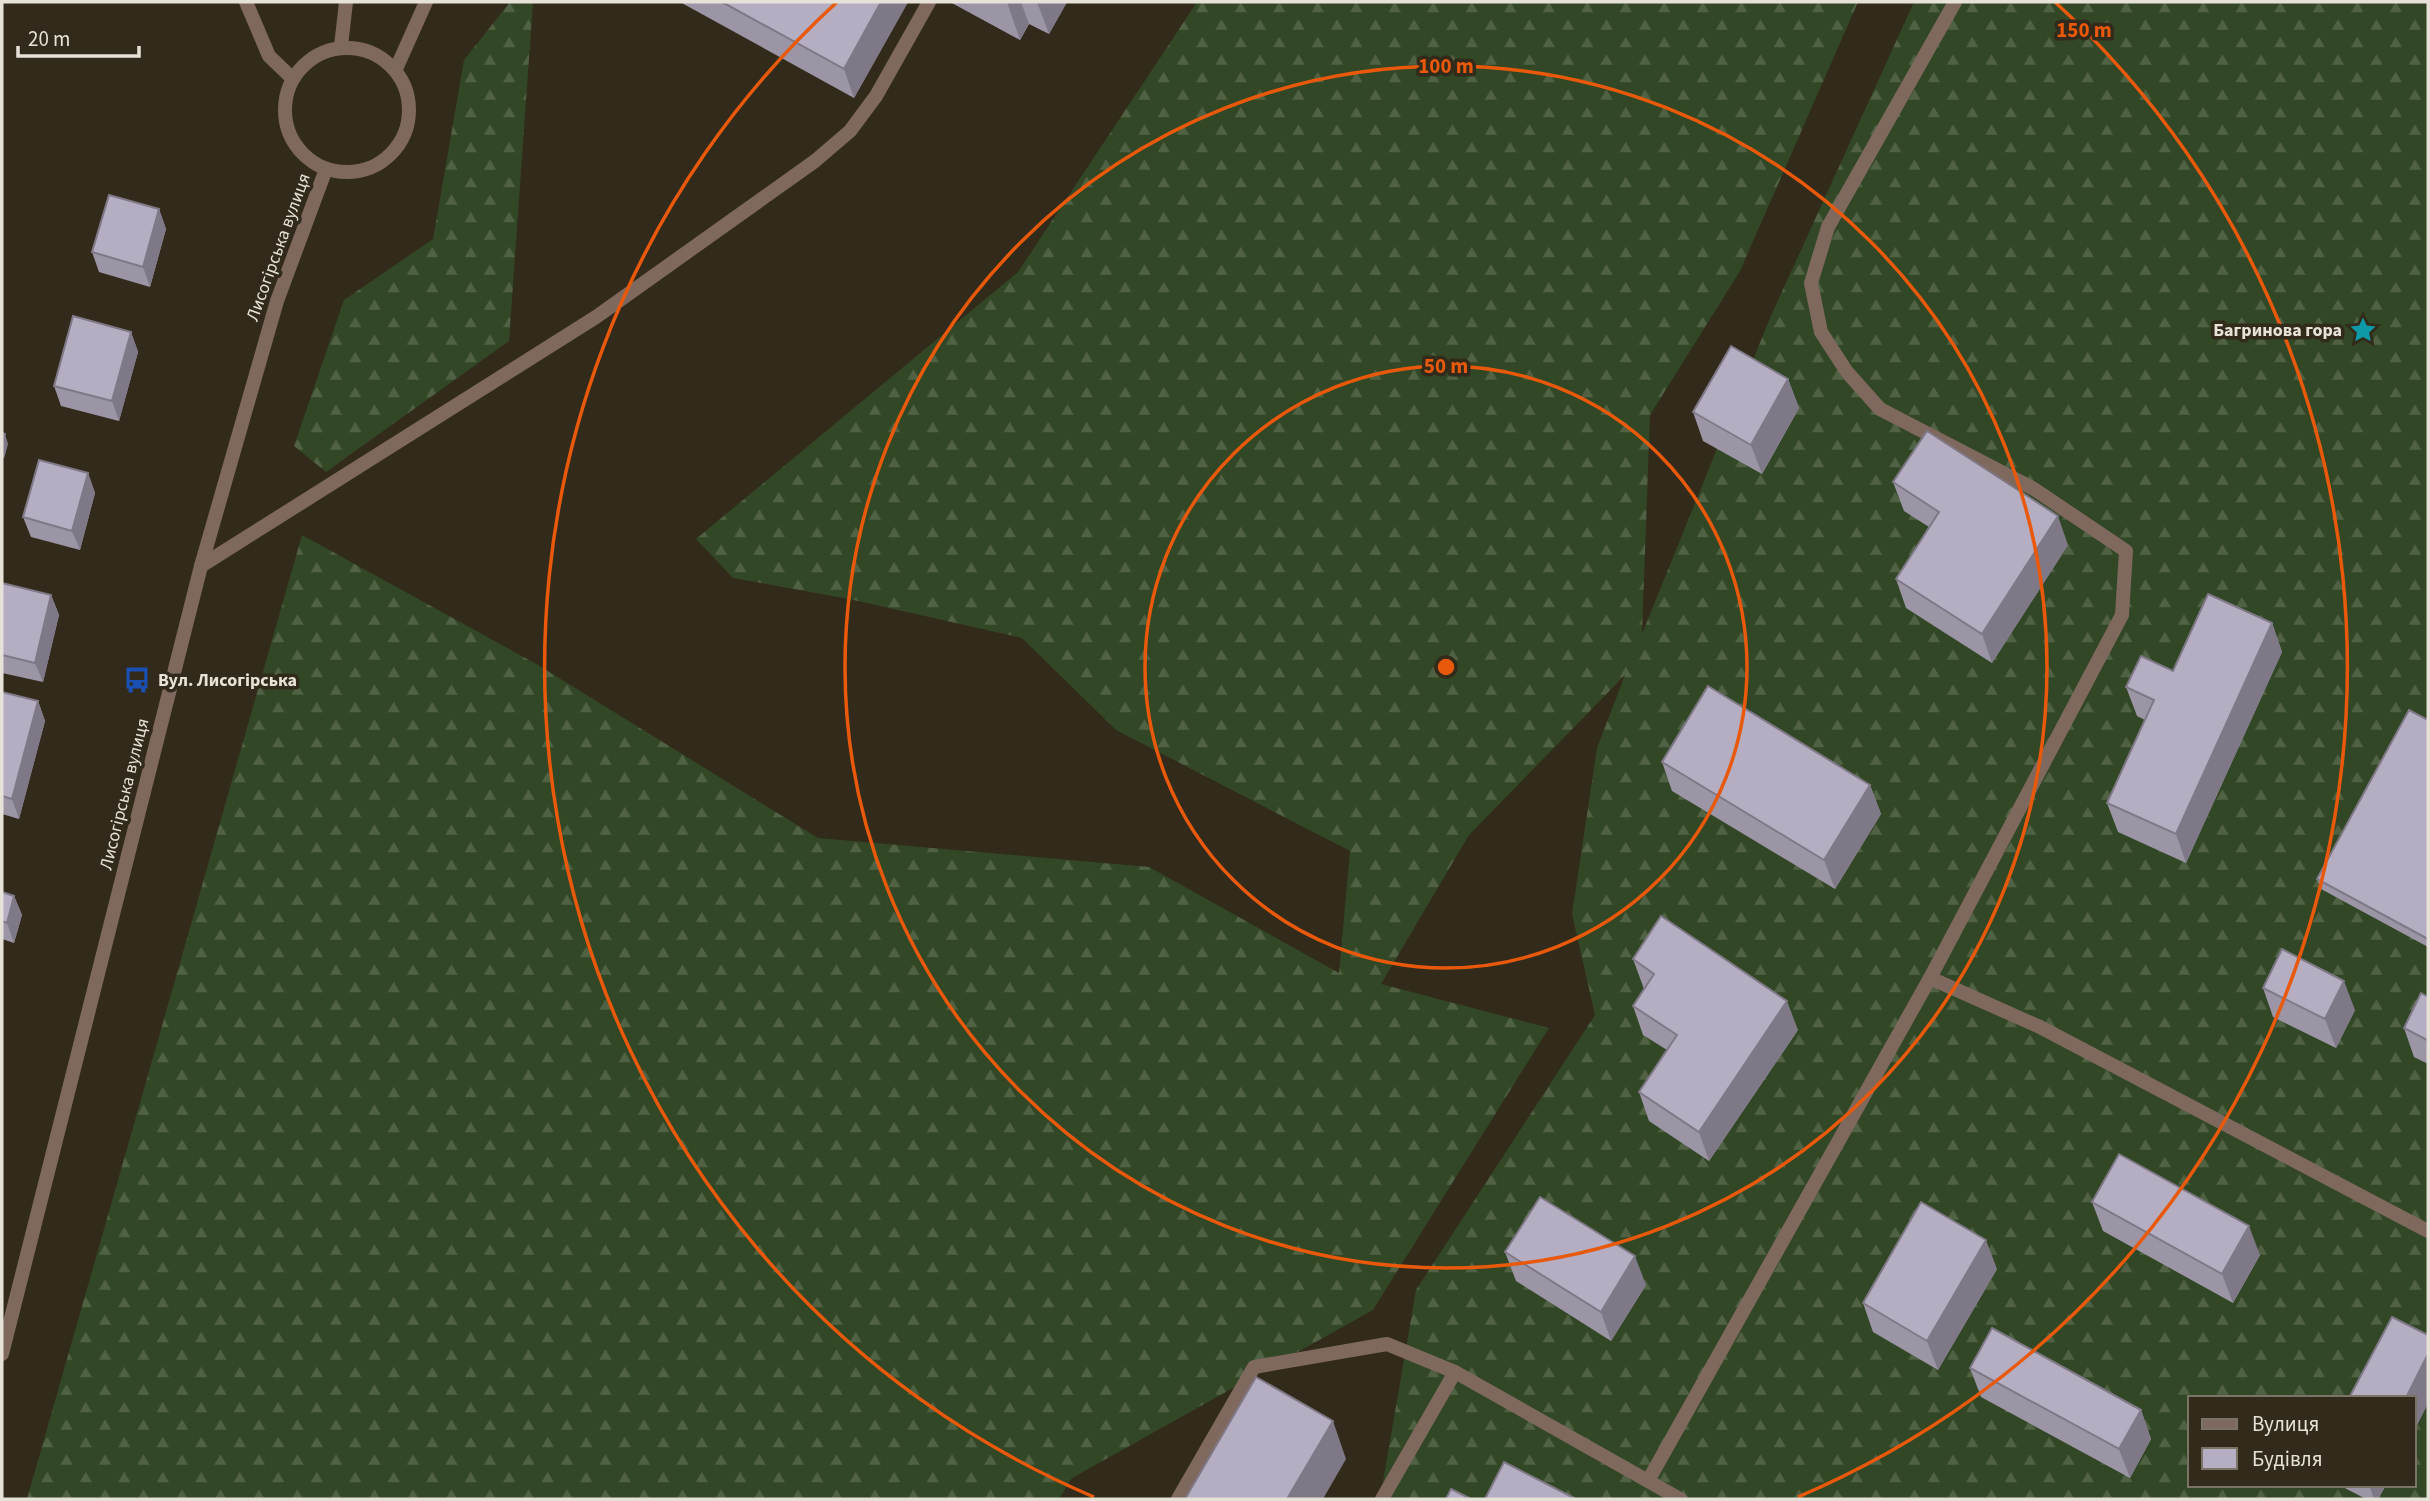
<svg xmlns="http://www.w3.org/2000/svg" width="2430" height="1501" font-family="'Source Sans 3',sans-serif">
<defs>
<pattern id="forest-firs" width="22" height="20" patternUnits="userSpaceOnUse" patternTransform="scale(1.75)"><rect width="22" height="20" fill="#324725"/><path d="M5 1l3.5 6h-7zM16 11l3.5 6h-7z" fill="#506144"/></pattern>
</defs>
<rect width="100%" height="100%" fill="#322a1a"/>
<g fill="url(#forest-firs)" fill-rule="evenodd">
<polygon points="510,2 533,2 509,341 326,472 294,446 344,300 433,239 464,60"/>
<path d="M1197,2h661l-118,269 -90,144 -8,219 128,-316 144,-316h514v1497h-1048l36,-209 179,-275 -23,-101 25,-166 28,-73 -156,160 -88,149 168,44 -176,282 -301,168 -13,21h-1032l275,-964 236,130 280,173 331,29 190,106 11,-122 -234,-121 -94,-92 -173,-39 -116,-21 -37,-39 322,-267zM2190,1398h224v87h-224z"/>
</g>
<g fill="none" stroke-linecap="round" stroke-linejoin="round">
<g stroke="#7f695f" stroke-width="14">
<polyline points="246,2 269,56 292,78"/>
<polyline points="1955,2 1828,227 1811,283 1821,332 1847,372 1880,409 2034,489 2126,551 2122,615 1930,978 2040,1027 2428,1231"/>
<polyline points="201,566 596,317 815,161 850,131 876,96 929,2"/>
<polyline points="1648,1481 1930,978"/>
<polyline points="1178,1499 1254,1367 1387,1344 1455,1372 1680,1499"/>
<polyline points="1382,1499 1455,1372"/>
</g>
<g stroke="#7f695f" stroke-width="14">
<polyline points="341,46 346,2"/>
<circle cx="347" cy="110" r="62"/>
<polyline points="396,69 426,2"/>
<polyline points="2,1354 201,566 277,301 326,169"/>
</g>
</g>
<g fill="#9c95a6">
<polygon points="680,2 908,2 854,98"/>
<polygon points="950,2 1067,2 1049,34 1029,24 1020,40"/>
<polygon points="159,209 166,229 150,287 99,272 92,252"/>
<polygon points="131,332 138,352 119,421 61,406 54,386"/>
<polygon points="1788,379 1799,408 1762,474 1703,441 1693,412"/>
<polygon points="88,473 95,493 80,550 31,537 23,517"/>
<polygon points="1893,482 2068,545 1992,663 1906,608 1896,579 1929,527 1904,511"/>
<polygon points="2,583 51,595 59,615 43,682 2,673"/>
<polygon points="2272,623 2282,652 2186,863 2118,832 2107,803 2145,720 2137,716 2126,687 2173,671"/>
<polygon points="2,692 38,701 45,721 19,819 2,814"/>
<polygon points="2428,720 2428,947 2321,889 2317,879"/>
<polygon points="1662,762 1870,785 1881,814 1835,889 1672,791"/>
<polygon points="2,892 14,896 22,915 14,943 2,939"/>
<polygon points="1633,959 1798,1030 1709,1161 1649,1121 1639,1092 1667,1050 1643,1035 1633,1006 1644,989"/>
<polygon points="2263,988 2355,1010 2336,1048 2273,1017"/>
<polygon points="2428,997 2428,1064 2414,1057 2404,1028"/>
<polygon points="2092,1202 2260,1255 2233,1303 2103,1231"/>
<polygon points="1505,1252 1646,1285 1611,1341 1516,1281"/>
<polygon points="1997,1269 1938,1370 1873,1332 1863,1303"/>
<polygon points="1970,1368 2141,1410 2151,1439 2130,1478 1981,1397"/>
<polygon points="2339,1485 2386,1485 2378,1499 2366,1499"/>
</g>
<g fill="#7f7987">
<polygon points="881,2 908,2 854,98 844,69"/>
<polygon points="1007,2 1021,2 1029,24 1020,40"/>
<polygon points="1037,2 1067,2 1049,34"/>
<polygon points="159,209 166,229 150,287 143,267"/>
<polygon points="131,332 138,352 119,421 112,401"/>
<polygon points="1788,379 1799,408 1762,474 1751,445"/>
<polygon points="5,434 8,444 4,459 2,453 2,444"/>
<polygon points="88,473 95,493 80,550 72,531"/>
<polygon points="2058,516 2068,545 1992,663 1982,634"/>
<polygon points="51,595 59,615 43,682 35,663"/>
<polygon points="2272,623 2282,652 2186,863 2176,834"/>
<polygon points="38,701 45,721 19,819 12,799"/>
<polygon points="1870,785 1881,814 1835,889 1824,860"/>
<polygon points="14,896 22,915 14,943 7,923"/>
<polygon points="2344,981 2355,1010 2336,1048 2325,1019"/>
<polygon points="1787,1001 1798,1030 1709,1161 1699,1132"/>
<polygon points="2249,1226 2260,1255 2233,1303 2222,1274"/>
<polygon points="1986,1240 1997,1269 1938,1370 1927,1341"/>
<polygon points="1635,1256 1646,1285 1611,1341 1601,1312"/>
<polygon points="2428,1354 2428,1404 2414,1431 2414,1398 2406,1398"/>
<polygon points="2141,1410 2151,1439 2130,1478 2119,1449"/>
<polygon points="1333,1421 1346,1459 1323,1499 1287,1499"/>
<polygon points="2369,1485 2386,1485 2378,1499 2374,1499"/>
</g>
<g fill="#b5adc1" stroke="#7f7987" stroke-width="2">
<polygon points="722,2 881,2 844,69"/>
<polygon points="109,195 159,209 143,267 92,252"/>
<polygon points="73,316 131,332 112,401 54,386"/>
<polygon points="1731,346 1788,379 1751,445 1693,412"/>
<polygon points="1927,431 2058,516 1982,634 1896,579 1939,512 1893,482"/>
<polygon points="2,433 5,434 2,444"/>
<polygon points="39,460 88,473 72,531 23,517"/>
<polygon points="2,583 51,595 35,663 2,655"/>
<polygon points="2208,594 2272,623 2176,834 2107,803 2154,700 2126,687 2141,656 2173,671"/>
<polygon points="1708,686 1870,785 1824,860 1662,762"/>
<polygon points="2,692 38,701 12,799 2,796"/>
<polygon points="2409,710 2428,720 2428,939 2317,879"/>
<polygon points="2,892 14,896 7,923 2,921"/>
<polygon points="1661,916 1787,1001 1699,1132 1639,1092 1677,1035 1633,1006 1654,974 1633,959"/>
<polygon points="2282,949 2344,981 2325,1019 2263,988"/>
<polygon points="2421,993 2428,997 2428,1037 2427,1040 2404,1028"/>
<polygon points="2119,1154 2249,1226 2222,1274 2092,1202"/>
<polygon points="1540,1197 1635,1256 1601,1312 1505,1252"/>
<polygon points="1921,1202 1986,1240 1927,1341 1863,1303"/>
<polygon points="2392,1317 2428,1335 2428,1354 2406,1398 2349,1398"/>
<polygon points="1992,1328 2141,1410 2119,1449 1970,1368"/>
<polygon points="1256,1377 1333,1421 1287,1499 1185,1499"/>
<polygon points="1504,1462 1576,1499 1485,1499"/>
<polygon points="1451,1489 1471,1499 1446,1499"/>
</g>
<g fill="none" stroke="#e8590c" stroke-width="3.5">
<circle cx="1446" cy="667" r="301"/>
<circle cx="1446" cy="667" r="601"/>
<path d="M1094 1497A902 902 0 0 1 837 2M2055 2A902 902 0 0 1 1798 1497"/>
</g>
<defs>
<g id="sight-bare" transform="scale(2.1)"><path d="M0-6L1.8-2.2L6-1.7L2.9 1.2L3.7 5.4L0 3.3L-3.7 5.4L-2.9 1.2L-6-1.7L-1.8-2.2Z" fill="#0f9aa8" stroke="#322a1a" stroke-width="2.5" paint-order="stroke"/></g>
<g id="bus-bare" transform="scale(2.1)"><path d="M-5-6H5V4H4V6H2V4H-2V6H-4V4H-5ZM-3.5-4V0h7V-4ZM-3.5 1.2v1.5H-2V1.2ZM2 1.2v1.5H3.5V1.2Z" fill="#1a4fb4" stroke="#322a1a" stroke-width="2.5" paint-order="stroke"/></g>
</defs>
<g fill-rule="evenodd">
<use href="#sight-bare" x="2363" y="330"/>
<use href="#bus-bare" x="137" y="680"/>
</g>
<g text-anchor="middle" stroke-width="7" stroke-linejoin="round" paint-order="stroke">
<g font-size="18" fill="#e7e2d8" stroke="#322a1a">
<text transform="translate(278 247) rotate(-70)" y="6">Лисогірська вулиця</text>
<text transform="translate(124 794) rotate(-76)" y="6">Лисогірська вулиця</text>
</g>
<g font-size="18" font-weight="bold" fill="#e7e2d8" stroke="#322a1a" text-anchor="end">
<text x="2342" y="336">Багринова гора</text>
<text x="158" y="686" text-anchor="start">Вул. Лисогірська</text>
</g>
</g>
<circle cx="1446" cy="667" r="10" fill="#e8590c" stroke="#322a1a" stroke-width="3.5"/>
<g font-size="21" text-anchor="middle" font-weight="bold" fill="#e8590c" stroke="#322a1a" stroke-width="7" stroke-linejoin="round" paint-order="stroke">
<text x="2084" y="37">150 m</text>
<text x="1446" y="73">100 m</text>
<text x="1446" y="373">50 m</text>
</g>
<rect width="2430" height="1501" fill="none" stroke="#e7e2d8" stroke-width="7"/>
<rect x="2188" y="1396" width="228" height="91" fill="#322a1a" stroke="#7a7466" stroke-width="2"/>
<rect x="2202" y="1419" width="35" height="10" fill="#7f695f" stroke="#7a7466" stroke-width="2"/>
<text x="2252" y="1431" font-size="21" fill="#e7e2d8">Вулиця</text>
<rect x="2202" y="1448" width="35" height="21" fill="#b5adc1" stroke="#7a7466" stroke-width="2"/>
<text x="2252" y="1466" font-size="21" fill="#e7e2d8">Будівля</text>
<path d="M18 46v10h121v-10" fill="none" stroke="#e7e2d8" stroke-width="3.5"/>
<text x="28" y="46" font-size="21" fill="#e7e2d8" stroke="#322a1a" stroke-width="5" paint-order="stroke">20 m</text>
</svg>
